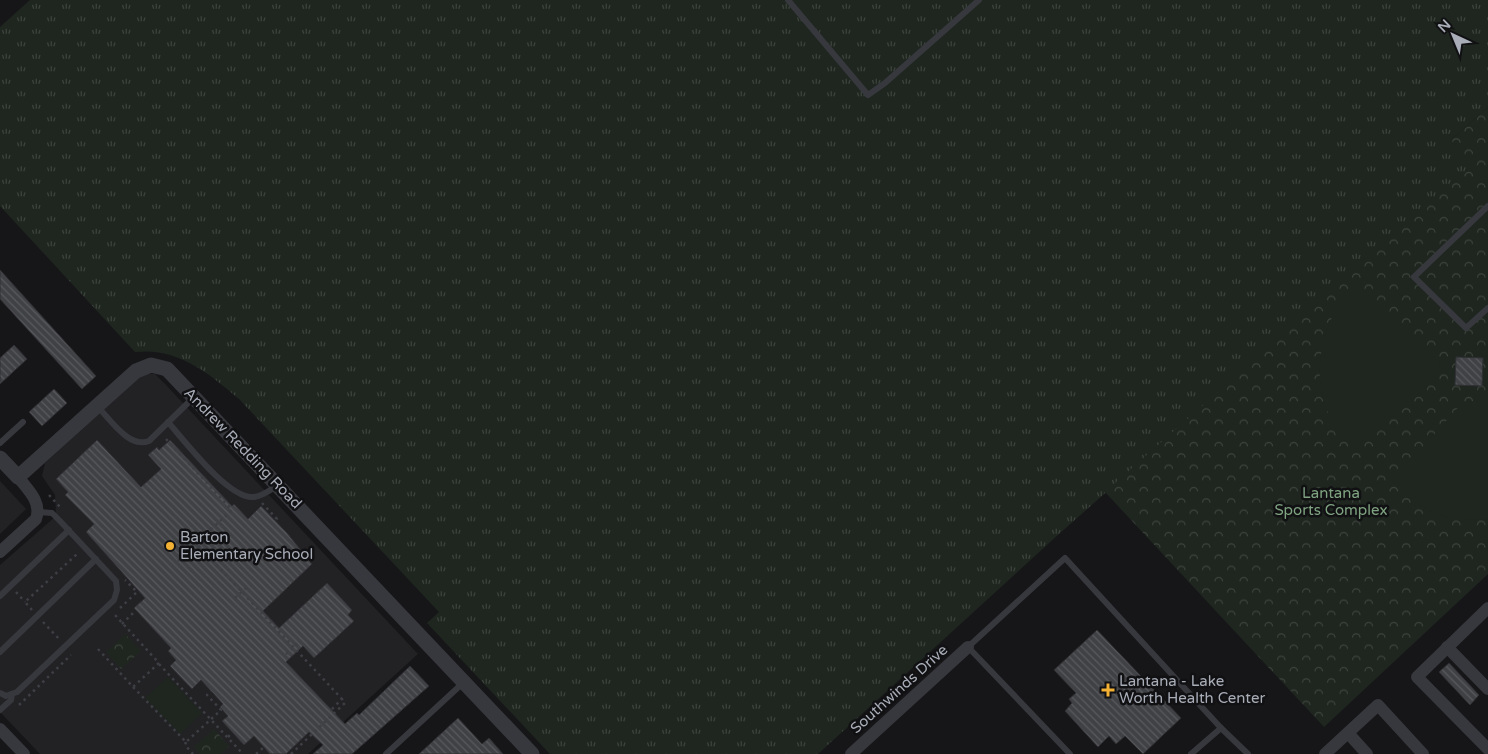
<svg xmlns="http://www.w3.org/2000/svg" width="1488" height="754" font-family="'Varela Round',sans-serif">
<defs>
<pattern id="grass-tufts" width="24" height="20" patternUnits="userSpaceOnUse" patternTransform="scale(1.25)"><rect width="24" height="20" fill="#1e261f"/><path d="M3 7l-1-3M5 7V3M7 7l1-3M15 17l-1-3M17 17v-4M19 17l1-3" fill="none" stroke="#3c433d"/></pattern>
<pattern id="forest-crowns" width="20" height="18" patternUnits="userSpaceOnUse" patternTransform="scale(1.25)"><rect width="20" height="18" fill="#1e261f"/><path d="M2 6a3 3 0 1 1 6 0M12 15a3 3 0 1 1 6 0" fill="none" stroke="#3c433d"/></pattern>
<pattern id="building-back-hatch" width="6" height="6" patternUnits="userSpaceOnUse" patternTransform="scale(1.25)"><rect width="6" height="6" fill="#404145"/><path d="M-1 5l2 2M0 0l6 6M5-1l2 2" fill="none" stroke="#595a5e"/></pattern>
</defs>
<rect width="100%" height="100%" fill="#161618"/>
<g fill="#222225">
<polygon points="143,374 155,374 166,385 418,654 308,754 40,754 0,712 0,565 56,516 55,495 42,476 45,463"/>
<polygon points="0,481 26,509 0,534"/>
</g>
<path fill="url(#grass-tufts)" d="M30,0h1458v107l-37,33 23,26 -415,368 -241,220h-268l-123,-131 12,-11 -200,-213c-30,-26 -62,-52 -104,-47l-135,-146v-179z"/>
<g fill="url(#forest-crowns)">
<polygon points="1488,107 1488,574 1324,727 1105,492 1473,166 1451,140"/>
<polygon points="125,634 141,651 121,669 106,652"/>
<polygon points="214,729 229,746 221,754 200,754 194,747"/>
</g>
<g fill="#1e261f">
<path d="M1358,286l82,75 -2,15 -82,70c-7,-8 -16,-15 -22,-23 -23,-33 -16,-89 7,-121 4,-6 12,-11 17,-16z"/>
<path d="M1479,401l9,10v108c-49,2 -61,-6 -95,-38l70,-79z"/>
<polygon points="168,677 202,713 180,734 145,698"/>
</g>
<g fill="url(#building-back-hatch)" stroke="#303034">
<polygon points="0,270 96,376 82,389 0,299"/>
<polygon points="14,345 27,359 0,384 0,358"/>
<polygon points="1456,357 1483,358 1482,386 1455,385"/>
<polygon points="54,389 67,403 42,426 29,412"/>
<polygon points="97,440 141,487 161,469 148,455 157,447 159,450 170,440 232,506 234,504 248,519 261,506 287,533 312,564 263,611 279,628 327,583 352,610 348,615 354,621 314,658 303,646 286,662 345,724 357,713 359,715 410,666 429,686 352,754 313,754 323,745 309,732 286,754 270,754 254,736 244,745 222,721 228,716 220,707 223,704 201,680 192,689 170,666 176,660 168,651 171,648 134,608 145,598 86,532 94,524 65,495 68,492 56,479"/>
<polygon points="1097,630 1181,718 1143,754 1125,736 1116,744 1109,736 1098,747 1065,711 1072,703 1069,699 1076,693 1054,670"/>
<polygon points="1449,663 1479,695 1470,705 1439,672"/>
<polygon points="458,718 482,744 489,738 503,754 419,754"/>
</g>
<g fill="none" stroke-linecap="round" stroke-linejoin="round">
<g stroke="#3d3f44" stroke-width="2.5" stroke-dasharray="2.5 4" stroke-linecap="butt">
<polyline points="166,439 232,510 196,543 342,699"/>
<polyline points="49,495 60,507"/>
<polyline points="262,503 277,519 276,520"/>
<polyline points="178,561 196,543 182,529"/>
<polyline points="16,592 25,602"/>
<polyline points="235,598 247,587"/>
<polyline points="120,608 137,592 125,580"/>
<polyline points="32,610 25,602 77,554"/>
<polyline points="43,622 60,640"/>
<polyline points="122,624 136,610"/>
<polyline points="98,649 133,687 159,663 114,614"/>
<polyline points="286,654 299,642"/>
<polyline points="159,664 243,754"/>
<polyline points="133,687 186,742 221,710 207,695 211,691"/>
<polyline points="19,705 71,655"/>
<polyline points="228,737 232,733"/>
<polyline points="186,742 185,745 193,754"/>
<polyline points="256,754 264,747"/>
<polyline points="291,754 345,703 342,699 331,710"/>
</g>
<g stroke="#37383d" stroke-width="6">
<polyline points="788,0 868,95 885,83 979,0"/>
<polyline points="1488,206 1414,277 1466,328 1488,308"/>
<path d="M97,406c13,13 32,43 52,35l44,-43"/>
<path d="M168,422c16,18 61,78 86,75 9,-1 16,-7 24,-12"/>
<polyline points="0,443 23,422"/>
<polyline points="0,596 69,530"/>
<polyline points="0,652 96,559"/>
<polyline points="0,693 6,696 17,692 114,600 117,590 116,581 60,521 52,513 39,512"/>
<polyline points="0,710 11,700 12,694"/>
<polyline points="386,754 464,682"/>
<polyline points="1070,754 968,647 1065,558 1221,728 1248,754"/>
<polyline points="1191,754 1221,728"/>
</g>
<g stroke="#37383d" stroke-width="12">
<path d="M0,552l36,-33c6,-17 -8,-29 -18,-42"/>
<polyline points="1488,608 1417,677 1488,749"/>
<polyline points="1447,647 1488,689"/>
<polyline points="0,729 24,754"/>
<polyline points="1348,733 1367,754"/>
<polyline points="851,754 968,647"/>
<polyline points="1325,754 1378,705 1423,754"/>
</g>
<polyline stroke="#37383d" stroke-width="15" points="0,458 18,477 136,371 151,365 167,369 532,754"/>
</g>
<g fill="#f2b134" stroke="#111113" stroke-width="2">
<circle cx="170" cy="546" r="5"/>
<path d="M1105.5 682.5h5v5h5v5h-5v5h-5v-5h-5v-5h5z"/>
</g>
<g text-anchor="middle" stroke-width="5" stroke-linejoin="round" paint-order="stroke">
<g font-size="15" fill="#a8adb8" stroke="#111113">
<text transform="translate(243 448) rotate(46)" y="5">Andrew Redding Road</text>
<text transform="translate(899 689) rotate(-42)" y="5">Southwinds Drive</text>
</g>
<g font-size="15" fill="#7fa381" stroke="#111113">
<text x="1331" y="498">Lantana<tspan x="1331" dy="17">Sports Complex</tspan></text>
</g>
<g font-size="15" fill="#a8adb8" stroke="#111113" text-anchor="start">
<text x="180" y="542">Barton<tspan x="180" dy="17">Elementary School</tspan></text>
<text x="1119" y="686">Lantana - Lake<tspan x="1119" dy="17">Worth Health Center</tspan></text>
</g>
</g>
<g transform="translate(1453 35) rotate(316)" stroke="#111113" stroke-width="4" paint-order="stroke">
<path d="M0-4L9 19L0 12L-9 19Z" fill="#a8adb8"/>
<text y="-8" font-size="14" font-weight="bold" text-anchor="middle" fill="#a8adb8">N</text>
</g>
</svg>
